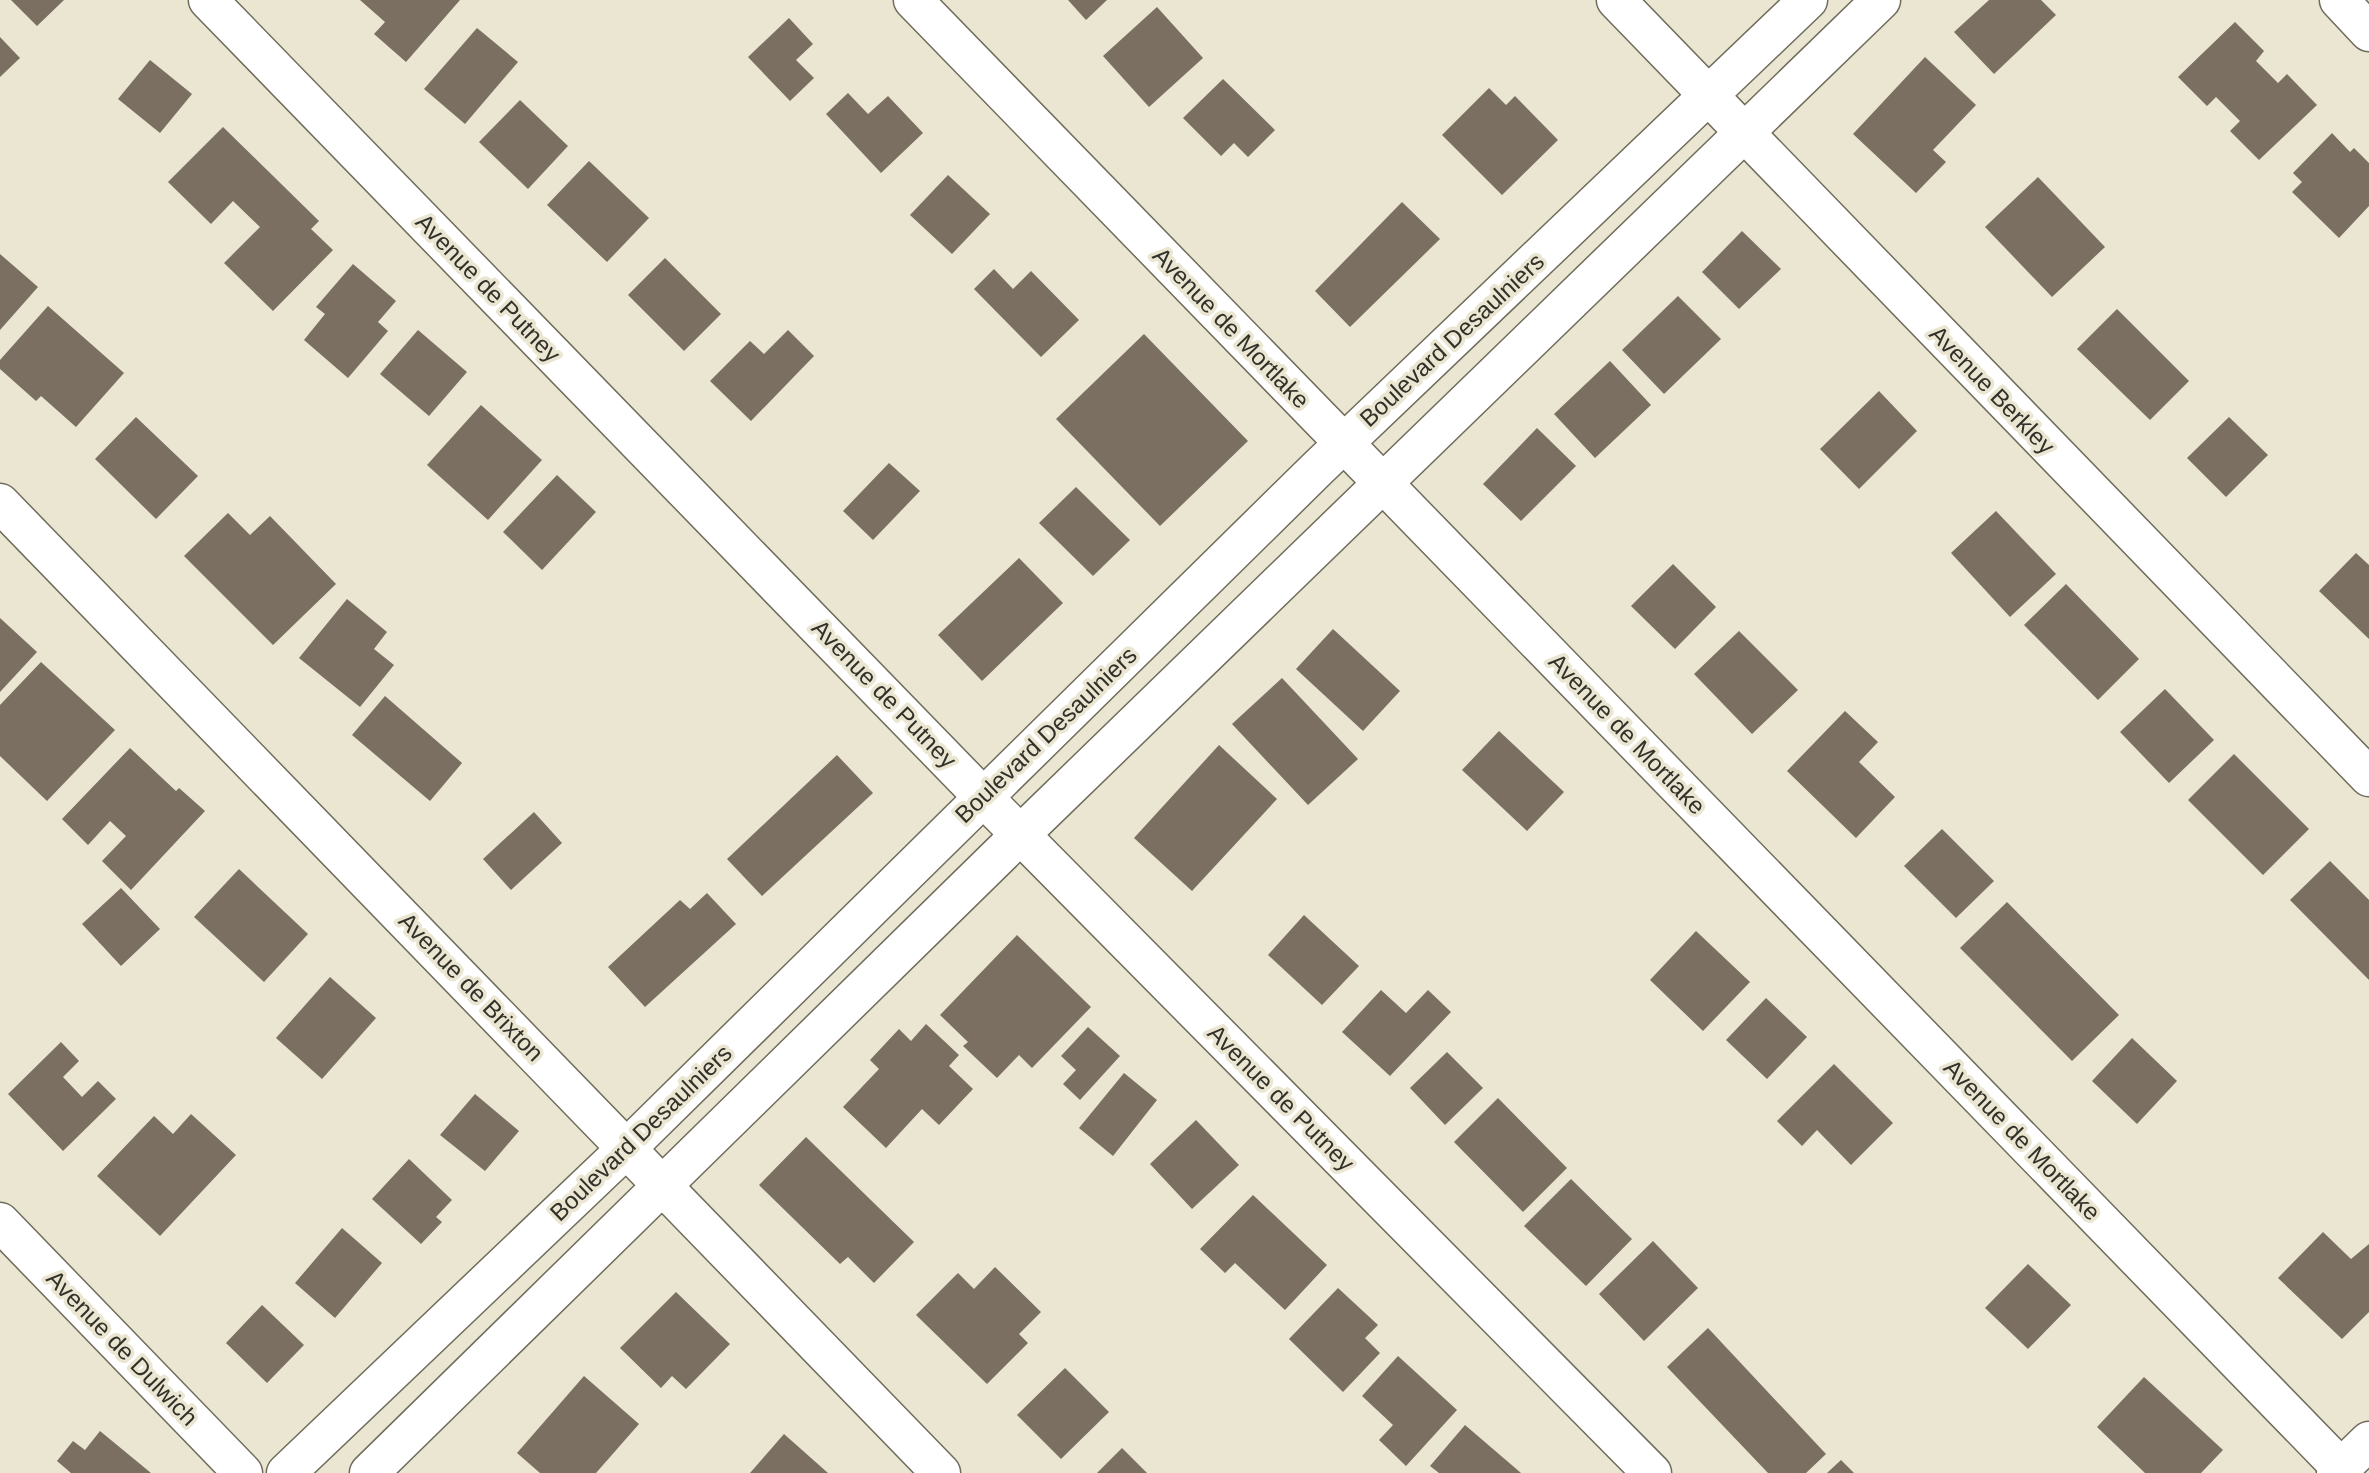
<svg xmlns="http://www.w3.org/2000/svg" width="2369" height="1473" font-family="Arial,sans-serif">
<rect width="100%" height="100%" fill="#eae6d2"/>
<g fill="#7b6f61">
<polygon points="11,0 64,0 37,26"/>
<polygon points="360,0 460,0 406,62 374,34 385,22"/>
<polygon points="1068,0 1107,0 1086,20"/>
<polygon points="1989,0 2041,0 2056,15 1994,74 1954,32"/>
<polygon points="1157,7 1203,58 1149,107 1103,56"/>
<polygon points="789,18 813,44 796,60 814,78 790,101 748,57"/>
<polygon points="2235,22 2264,51 2256,61 2278,83 2287,74 2317,105 2259,160 2230,131 2240,121 2216,97 2207,106 2178,77"/>
<polygon points="477,28 518,62 465,124 424,89"/>
<polygon points="0,37 20,58 0,77"/>
<polygon points="1925,57 1976,105 1933,150 1946,162 1916,193 1853,134"/>
<polygon points="150,60 192,94 160,133 118,99"/>
<polygon points="1223,79 1275,130 1248,157 1234,143 1221,156 1183,118"/>
<polygon points="1489,88 1506,105 1515,96 1558,140 1502,195 1442,135"/>
<polygon points="848,93 868,114 888,96 923,133 881,173 826,114"/>
<polygon points="520,100 568,146 528,189 479,142"/>
<polygon points="223,127 319,221 311,229 333,250 273,311 224,263 260,227 233,201 211,224 168,182"/>
<polygon points="2332,133 2350,152 2354,148 2369,163 2369,206 2339,238 2292,192 2302,182 2293,173"/>
<polygon points="589,161 649,218 607,262 547,205"/>
<polygon points="948,175 990,214 952,254 910,215"/>
<polygon points="2038,177 2105,247 2052,297 1985,227"/>
<polygon points="1402,202 1440,239 1350,327 1315,291"/>
<polygon points="1742,231 1781,269 1739,309 1702,272"/>
<polygon points="0,254 38,287 0,330"/>
<polygon points="665,258 721,314 684,351 628,295"/>
<polygon points="353,264 396,301 378,322 388,331 348,378 304,340 325,314 316,307"/>
<polygon points="994,269 1013,289 1031,271 1079,320 1041,357 974,289"/>
<polygon points="1678,296 1721,339 1664,394 1622,350"/>
<polygon points="48,306 124,373 76,427 41,396 36,401 0,369 0,360"/>
<polygon points="2117,309 2189,381 2150,420 2077,349"/>
<polygon points="418,330 467,372 429,416 380,374"/>
<polygon points="788,330 814,356 751,421 710,381 750,341 764,354"/>
<polygon points="1144,334 1248,441 1160,526 1056,419"/>
<polygon points="1610,361 1651,405 1595,458 1554,414"/>
<polygon points="1879,391 1917,431 1859,489 1820,449"/>
<polygon points="481,405 542,460 488,520 427,465"/>
<polygon points="136,417 198,476 156,519 95,459"/>
<polygon points="2229,417 2268,455 2226,497 2187,458"/>
<polygon points="1537,428 1576,466 1521,521 1483,484"/>
<polygon points="889,463 920,491 873,540 843,511"/>
<polygon points="557,475 596,512 542,570 503,532"/>
<polygon points="1076,487 1130,540 1093,576 1039,523"/>
<polygon points="1996,511 2056,574 2010,617 1951,553"/>
<polygon points="228,513 250,535 270,516 336,584 273,645 184,556"/>
<polygon points="2356,553 2369,565 2369,639 2319,591"/>
<polygon points="1019,558 1063,603 982,681 938,635"/>
<polygon points="1673,564 1716,607 1675,649 1631,606"/>
<polygon points="2066,584 2139,659 2098,700 2024,625"/>
<polygon points="347,599 387,632 374,649 394,665 360,707 299,658"/>
<polygon points="0,618 37,652 0,692"/>
<polygon points="1333,629 1400,691 1363,731 1296,669"/>
<polygon points="1739,631 1798,690 1752,734 1694,674"/>
<polygon points="41,662 115,730 47,801 0,756 0,705"/>
<polygon points="1282,678 1358,759 1308,805 1232,724"/>
<polygon points="2165,689 2214,740 2169,783 2120,732"/>
<polygon points="385,696 462,763 430,801 352,735"/>
<polygon points="1845,711 1878,742 1859,762 1895,797 1856,838 1787,771"/>
<polygon points="1499,731 1564,792 1527,831 1462,770"/>
<polygon points="1219,745 1277,799 1192,891 1134,838"/>
<polygon points="130,748 176,791 179,788 205,811 131,890 102,861 126,836 110,821 88,845 62,819"/>
<polygon points="2234,754 2309,829 2263,875 2188,800"/>
<polygon points="837,755 873,793 762,896 727,859"/>
<polygon points="534,812 562,843 511,890 483,859"/>
<polygon points="1942,829 1994,881 1956,918 1904,866"/>
<polygon points="2330,861 2369,900 2369,980 2290,900"/>
<polygon points="239,869 308,934 264,982 194,917"/>
<polygon points="121,888 160,929 121,966 82,924"/>
<polygon points="707,893 736,924 645,1007 608,967 680,900 690,909"/>
<polygon points="2007,902 2119,1015 2072,1061 1960,948"/>
<polygon points="1304,915 1359,966 1322,1005 1268,955"/>
<polygon points="1696,931 1750,982 1703,1031 1650,980"/>
<polygon points="1017,935 1091,1007 1032,1068 1019,1055 997,1078 963,1046 968,1042 940,1015"/>
<polygon points="330,977 376,1018 322,1079 276,1038"/>
<polygon points="1381,990 1406,1013 1428,990 1451,1012 1390,1076 1342,1032"/>
<polygon points="1766,998 1807,1037 1767,1079 1726,1040"/>
<polygon points="926,1024 959,1055 949,1066 973,1089 939,1125 922,1109 886,1148 843,1107 879,1069 870,1060 899,1029 911,1041"/>
<polygon points="1088,1027 1120,1056 1080,1100 1063,1084 1076,1070 1061,1056"/>
<polygon points="2132,1038 2177,1081 2137,1124 2092,1081"/>
<polygon points="61,1042 79,1061 63,1077 82,1097 98,1081 116,1099 63,1151 8,1094"/>
<polygon points="1447,1052 1483,1088 1445,1125 1410,1088"/>
<polygon points="1834,1064 1893,1123 1851,1165 1817,1130 1802,1146 1777,1121"/>
<polygon points="1124,1073 1157,1100 1113,1156 1079,1128"/>
<polygon points="475,1094 519,1131 485,1171 440,1135"/>
<polygon points="1498,1098 1567,1168 1523,1212 1454,1142"/>
<polygon points="191,1114 236,1155 160,1236 97,1176 154,1116 173,1134"/>
<polygon points="1196,1120 1239,1165 1192,1209 1150,1164"/>
<polygon points="806,1137 914,1242 874,1283 848,1257 840,1264 759,1185"/>
<polygon points="409,1159 452,1200 436,1217 442,1222 421,1244 372,1199"/>
<polygon points="1571,1179 1632,1239 1586,1286 1524,1226"/>
<polygon points="1253,1195 1327,1265 1285,1310 1235,1263 1225,1273 1200,1249"/>
<polygon points="342,1228 382,1263 335,1318 295,1283"/>
<polygon points="2323,1232 2351,1259 2369,1244 2369,1312 2342,1339 2278,1278"/>
<polygon points="1653,1241 1698,1288 1644,1341 1599,1294"/>
<polygon points="2028,1264 2071,1305 2028,1349 1985,1308"/>
<polygon points="995,1267 1041,1312 1019,1334 1028,1343 987,1384 916,1315 958,1273 974,1289"/>
<polygon points="1338,1288 1378,1325 1365,1338 1380,1353 1343,1392 1289,1339"/>
<polygon points="676,1292 730,1344 686,1389 672,1376 661,1388 620,1348"/>
<polygon points="262,1305 304,1345 267,1383 226,1343"/>
<polygon points="1708,1328 1826,1454 1806,1473 1768,1473 1667,1367"/>
<polygon points="1398,1356 1457,1410 1406,1466 1379,1440 1393,1425 1362,1396"/>
<polygon points="1065,1368 1109,1412 1061,1459 1017,1415"/>
<polygon points="584,1376 639,1424 596,1473 540,1473 517,1453"/>
<polygon points="2144,1377 2223,1450 2201,1473 2145,1473 2097,1427"/>
<polygon points="1465,1425 1521,1473 1439,1473 1430,1466"/>
<polygon points="100,1431 151,1473 71,1473 57,1461 73,1441 85,1450"/>
<polygon points="784,1434 828,1473 750,1473"/>
<polygon points="1122,1448 1147,1473 1097,1473"/>
<polygon points="1841,1460 1854,1473 1827,1473"/>
</g>
<g fill="none" stroke-linecap="round" stroke-linejoin="round">
<g stroke="#706c5c" stroke-width="41">
<g id="minor">
<polyline points="208,0 983,797 1652,1473"/>
<polyline points="913,0 2341,1468"/>
<polyline points="1616,0 2369,777"/>
<polyline points="2339,0 2369,32"/>
<polyline points="0,503 941,1473"/>
<polyline points="0,1222 243,1473"/>
<polyline points="286,1473 627,1148 1318,468 1808,0"/>
<polyline points="369,1473 1021,834 1881,0"/>
<polyline points="2336,1473 2369,1441"/>
</g>
</g>
<use href="#minor" stroke="#fff" stroke-width="38"/>
</g>
<g text-anchor="middle" stroke-width="7" stroke-linejoin="round" paint-order="stroke">
<g font-size="24" fill="#313029" stroke="#eae6d2">
<text transform="translate(488 288) rotate(46)" y="8">Avenue de Putney</text>
<text transform="translate(1231 328) rotate(46)" y="8">Avenue de Mortlake</text>
<text transform="translate(1452 340) rotate(-43)" y="8">Boulevard Desaulniers</text>
<text transform="translate(1992 390) rotate(46)" y="8">Avenue Berkley</text>
<text transform="translate(884 694) rotate(46)" y="8">Avenue de Putney</text>
<text transform="translate(1627 734) rotate(46)" y="8">Avenue de Mortlake</text>
<text transform="translate(1046 735) rotate(-44)" y="8">Boulevard Desaulniers</text>
<text transform="translate(471 987) rotate(46)" y="8">Avenue de Brixton</text>
<text transform="translate(1281 1098) rotate(45)" y="8">Avenue de Putney</text>
<text transform="translate(641 1133) rotate(-44)" y="8">Boulevard Desaulniers</text>
<text transform="translate(2022 1140) rotate(46)" y="8">Avenue de Mortlake</text>
<text transform="translate(122 1348) rotate(46)" y="8">Avenue de Dulwich</text>
</g>
</g>
</svg>
